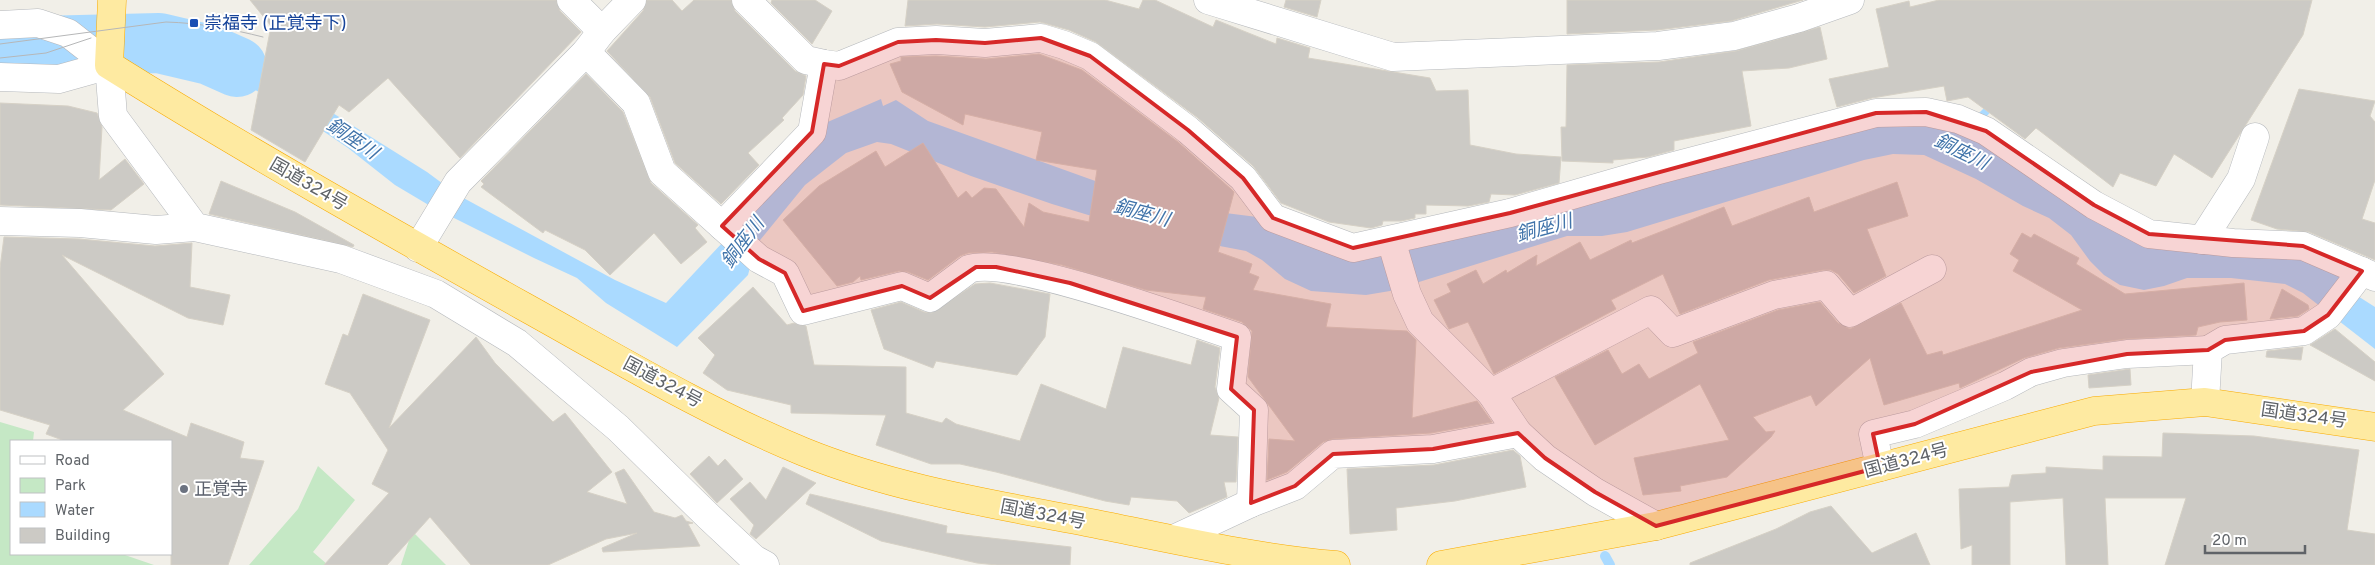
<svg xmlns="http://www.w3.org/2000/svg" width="2375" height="565" font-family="Overpass,'Noto Sans JP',sans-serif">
<rect width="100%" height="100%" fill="#f1efe8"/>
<g fill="#c5e8c5">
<polygon points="0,422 34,432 33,441 11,441 11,554 122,554 154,565 0,565"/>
<polygon points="318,466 355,500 313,552 328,565 249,565 298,509"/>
<polygon points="412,531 446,565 401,565"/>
</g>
<polygon fill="#aadaff" points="213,38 427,172 458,195 615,280 666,303 724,241 823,124 881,99 883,106 896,100 928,121 1162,205 1265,218 1315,246 1866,123 1973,119 1988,104 1993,109 1981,123 2122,232 2278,250 2346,273 2353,293 2375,307 2375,349 2303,293 2285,284 2231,278 2187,278 2164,286 2144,290 2120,285 2104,275 2090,261 2071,235 2049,218 2023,206 1976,179 1924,155 1893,154 1864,160 1627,232 1602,236 1567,236 1390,291 1366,295 1311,291 1285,279 1262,260 1246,251 1141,231 1052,204 971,176 891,144 877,142 846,153 805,185 756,245 748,275 677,347 606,303 577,278 534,258 432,207 395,185 348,148 298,114 248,86 169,54 159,43"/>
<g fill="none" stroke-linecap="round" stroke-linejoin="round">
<polyline stroke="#aadaff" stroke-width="10" points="1605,556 1610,565"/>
<polyline stroke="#aadaff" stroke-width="60" points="0,47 159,43 210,55 237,67"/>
</g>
<g fill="#cccac5" stroke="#d6d1c6">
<polygon points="250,0 556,0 560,11 581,32 460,158 388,78 349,112 339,105 305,162 251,130 271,26"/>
<polygon points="647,0 672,0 682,11 694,0 731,0 735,11 795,71 806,76 803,95 782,118 784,120 748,153 759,165 721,204 675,163 650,97 607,51 643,11"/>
<polygon points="772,0 815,0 832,11 812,44 771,3"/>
<polygon points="908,0 1105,0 1139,9 1143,0 1155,0 1213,27 1216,20 1276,44 1277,38 1310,48 1308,58 1430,78 1436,91 1468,90 1470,145 1516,154 1561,157 1559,183 1515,195 1491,194 1489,202 1468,206 1426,205 1426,214 1415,214 1415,218 1401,221 1383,221 1382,225 1371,228 1329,222 1281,203 1253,166 1198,118 1096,42 1069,30 1040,22 985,27 937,24 905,26"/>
<polygon points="1286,0 1321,0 1317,17 1284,7"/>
<polygon points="1567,0 1803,0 1731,21 1657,30 1567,34"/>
<polygon points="1939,0 2312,0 2303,35 2212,178 2174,154 2156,186 2120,173 2113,187 2036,128 2025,139 1968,97 1947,101 1944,86 1872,98 1837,107 1829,79 1889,67 1876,9 1909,1 1910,7"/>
<polygon points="1820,27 1827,59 1789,68 1742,71 1751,126 1674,141 1674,150 1648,157 1613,160 1613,163 1562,161 1561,127 1566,127 1567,65 1659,62 1736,51"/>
<polygon points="1039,54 1082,70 1178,142 1231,189 1234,192 1218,252 1252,264 1249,273 1259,277 1253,290 1331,304 1326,327 1407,331 1416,340 1412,418 1477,401 1492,422 1431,433 1332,439 1323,442 1287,472 1267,480 1269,439 1295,441 1248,377 1252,331 1242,322 1203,309 1206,297 1146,290 1062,265 992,252 968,253 960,256 928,280 908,272 899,271 861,280 860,276 853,282 837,286 783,220 819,186 876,151 885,167 923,143 958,198 966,191 972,198 984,188 996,189 1024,227 1029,203 1043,212 1089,222 1097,170 1036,160 1042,132 965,114 963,125 902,92 890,64 901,61 901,57 936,56 986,59"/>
<polygon points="586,74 623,112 651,183 698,225 695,228 707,242 681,264 654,233 610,275 585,250 545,230 543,233 481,187 484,184 481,181"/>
<polygon points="2299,89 2375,101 2370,116 2375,122 2375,180 2362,219 2375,223 2375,260 2309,232 2277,229 2251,220"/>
<polygon points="0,103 68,106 97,113 102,127 99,180 125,159 144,184 111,210 0,205"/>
<polygon points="221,181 295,212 354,245 353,247 209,214"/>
<polygon points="1897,182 1908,216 1867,229 1886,276 1854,293 1838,274 1831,270 1823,270 1769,280 1680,314 1663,274 1611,300 1616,309 1494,374 1468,322 1449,329 1434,300 1451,292 1447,284 1476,270 1483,284 1506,270 1507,273 1537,255 1536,266 1580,242 1590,260 1631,240 1632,243 1724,207 1732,226 1809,197 1814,212"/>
<polygon points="2022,233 2031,238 2034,234 2079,258 2076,264 2125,294 2244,283 2247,320 2220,322 2198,327 2196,335 2125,339 2059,348 2024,358 1960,388 1959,383 1884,405 1870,358 1816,406 1811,395 1753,417 1766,432 1775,431 1771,437 1727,477 1680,486 1681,491 1643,495 1634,458 1729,440 1700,384 1595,445 1555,377 1608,350 1622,374 1639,364 1649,379 1698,353 1693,342 1778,310 1820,302 1838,323 1850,329 1901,303 1927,355 1942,351 1943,355 2082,310 2013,271 2019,260 2010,254"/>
<polygon points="4,237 79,239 155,246 192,243 190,287 230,295 223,325 188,318 62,255 164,374 123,410 187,437 191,423 244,442 240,458 264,461 228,565 171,565 171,441 65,441 46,434 50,425 0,410 0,268"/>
<polygon points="990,283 1050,294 1045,337 1017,375 936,361 933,368 884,349 871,310 901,302 924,312 932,313 975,284"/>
<polygon points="753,287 787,325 794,323 806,326 814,365 906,367 906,413 942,423 946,418 956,424 1020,441 1041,384 1106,409 1123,347 1191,365 1197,340 1220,348 1215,387 1219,398 1210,435 1238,437 1236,482 1224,482 1227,497 1189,513 1177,501 1131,497 1129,505 1105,501 996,472 960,464 931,464 876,445 886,415 791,413 791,405 727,390 703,373 715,355 698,338"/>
<polygon points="2282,289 2308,305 2309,309 2298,316 2270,319"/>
<polygon points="363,294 430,320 389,428 476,337 495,363 553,422 565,413 612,472 587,492 627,504 615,473 624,469 654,512 675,518 682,515 686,521 693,523 688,524 700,546 603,552 602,548 637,533 606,539 548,565 471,565 430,517 387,565 324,565 389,493 372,484 388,450 350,393 325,384 343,334 348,336"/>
<polygon points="2335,329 2375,362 2375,381 2310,345"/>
<polygon points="2303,347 2301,360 2266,357 2267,351"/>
<polygon points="2130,369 2131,385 2089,388 2088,375"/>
<polygon points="2163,433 2254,436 2359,450 2347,530 2375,534 2375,565 2165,565 2186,498 2105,498 2108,565 2066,565 2063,498 2010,502 2010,565 1972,565 1972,545 1961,549 1959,489 2009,487 2012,475 2046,473 2046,467 2103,470 2103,456 2162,457"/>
<polygon points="1513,450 1520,456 1526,487 1455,501 1396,508 1397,530 1350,534 1347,469 1434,465"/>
<polygon points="709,456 718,466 725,459 743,479 717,503 690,474"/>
<polygon points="783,467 816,483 756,539 750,534 754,525 730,499 750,482 766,500"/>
<polygon points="810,494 947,526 946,533 1071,547 1070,565 997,565 977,563 881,541 806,504"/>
<polygon points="1831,506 1872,553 1916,533 1930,565 1690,565 1690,563 1776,529 1810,512"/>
</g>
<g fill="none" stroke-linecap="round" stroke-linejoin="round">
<g stroke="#b5b8bc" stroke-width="29">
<g id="minor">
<polyline points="571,0 602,31"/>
<polyline points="746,0 806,60 824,64 839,66 898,42 936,40 985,43 1041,38 1064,45 1090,56 1188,130 1243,178 1273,218 1353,248 1510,213 1655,171 1876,113 1926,112 1958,119 1986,131 2094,205 2149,234 2233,243 2303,246 2375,277"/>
<polyline points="1208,0 1393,57 1658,46 1734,36 1799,18 1850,0"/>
<path d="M586,52l50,51 26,69 97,87 26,14 18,38 99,-25 28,12 39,-29c40,-14 220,52 268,68l-6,52 23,21 -3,93"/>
<polyline points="109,65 113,116 195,227 341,259 436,294 517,343 618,428 708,516 754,559 765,565"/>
<polyline points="0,221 80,223 156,230 195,227"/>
<polyline points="722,226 812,132 824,64"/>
<polyline points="1391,240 1407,294 1420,322 1491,393 1518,433 1545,458 1595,492 1656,526"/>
<polyline points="2202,240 2241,179 2255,137"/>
<polyline points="418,248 458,182 586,52 602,31 632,0"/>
<polyline points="1491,393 1651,310 1673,333 1774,295 1826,285 1850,313 1932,269"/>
<polyline points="2205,402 2208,350 2225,340 2304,331 2328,315 2362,271"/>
<polyline points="1880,467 1873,434 1915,424 2005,386 2031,372 2063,363 2127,354 2208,350"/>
<polyline points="1174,539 1251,503 1295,486 1333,454 1433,449 1518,433"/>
</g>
</g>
<g stroke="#b5b8bc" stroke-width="29">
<g id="tertiary">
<polyline points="0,25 38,23 68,33 109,65"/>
<polyline points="0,77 59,79 109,65"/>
</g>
</g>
<g stroke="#f9ab00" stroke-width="29">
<g id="trunk">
<path d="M112,0l-3,65c136,85 275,163 414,241 92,51 183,106 281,146 91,37 190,52 287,71 81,16 163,35 245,42"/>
<polyline points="1441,565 1656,526 2094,411 2205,402 2375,427"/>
</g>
</g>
<use href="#minor" stroke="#fff" stroke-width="28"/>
<use href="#tertiary" stroke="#fff" stroke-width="28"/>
<use href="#trunk" stroke="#feeaa1" stroke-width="28"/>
<g stroke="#b6b7b8" stroke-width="1">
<path d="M0,44l166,-22c34,1 65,7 97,15"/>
<polyline points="0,58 46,53 91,38"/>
</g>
</g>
<path fill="#d62828" fill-opacity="0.2" stroke="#d62828" stroke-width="4" stroke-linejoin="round" d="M1041,38l49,18 98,74 55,48 30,40 80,30 157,-35 366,-100 50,-1 60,19 108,74 55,29 154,12 59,25 -34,44 -24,16 -79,9 -17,10 -81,4 -96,18 -116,52 -42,10 7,33 -224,59 -61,-34 -50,-34 -27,-25 -85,16 -100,5 -38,32 -44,17 3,-93 -23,-21 6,-52 -167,-54 -74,-16h-20l-46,31 -28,-12 -99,25 -18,-38 -26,-14 -37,-33 90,-94 12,-68 15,2 59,-24 38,-2 49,3z"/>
<rect fill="#1a4fb4" stroke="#fff" stroke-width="2" x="189" y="18" width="10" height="10" rx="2.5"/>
<circle fill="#6b7280" stroke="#fff" stroke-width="2" cx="184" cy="489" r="5"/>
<g text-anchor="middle" stroke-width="4" stroke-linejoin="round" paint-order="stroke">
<g font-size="18" fill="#164399" stroke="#fff" text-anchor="start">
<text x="204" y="29">崇福寺 (正覚寺下)</text>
</g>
<g font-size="18" fill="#5f6368" stroke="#fff">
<text transform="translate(309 184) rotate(30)" y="6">国道324号</text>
<text transform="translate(663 382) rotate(28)" y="6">国道324号</text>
<text transform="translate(2304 415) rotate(8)" y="6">国道324号</text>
<text transform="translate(1906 460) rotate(-15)" y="6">国道324号</text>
<text transform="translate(1043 514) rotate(11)" y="6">国道324号</text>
</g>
<g font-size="18" fill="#5b616d" stroke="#fff" text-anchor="start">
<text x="194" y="495">正覚寺</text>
</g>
<g font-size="19" font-style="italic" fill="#4174aa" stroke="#fff">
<text transform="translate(353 138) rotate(34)" y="7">銅座川</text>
<text transform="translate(1962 151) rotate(26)" y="7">銅座川</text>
<text transform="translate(1142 212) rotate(15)" y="7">銅座川</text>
<text transform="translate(1544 227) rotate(-15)" y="7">銅座川</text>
<text transform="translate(742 242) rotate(-53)" y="7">銅座川</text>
</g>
</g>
<rect x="10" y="440" width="162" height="115" fill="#ffffff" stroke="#bfc1c3"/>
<rect x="20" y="456" width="25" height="8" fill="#ffffff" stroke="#bfc1c3"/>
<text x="55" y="465" font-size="15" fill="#5f6368">Road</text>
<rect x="20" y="478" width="25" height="15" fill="#c5e8c5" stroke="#bfc1c3"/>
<text x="55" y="490" font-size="15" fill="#5f6368">Park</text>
<rect x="20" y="502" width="25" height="15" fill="#aadaff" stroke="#bfc1c3"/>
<text x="55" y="515" font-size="15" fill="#5f6368">Water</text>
<rect x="20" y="528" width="25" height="15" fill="#cccac5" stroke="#bfc1c3"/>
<text x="55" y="540" font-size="15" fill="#5f6368">Building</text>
<path d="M2205 545v8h100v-8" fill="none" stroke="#5f6368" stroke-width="2.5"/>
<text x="2212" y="545" font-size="15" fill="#5f6368" stroke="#ffffff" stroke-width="4" paint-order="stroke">20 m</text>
</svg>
